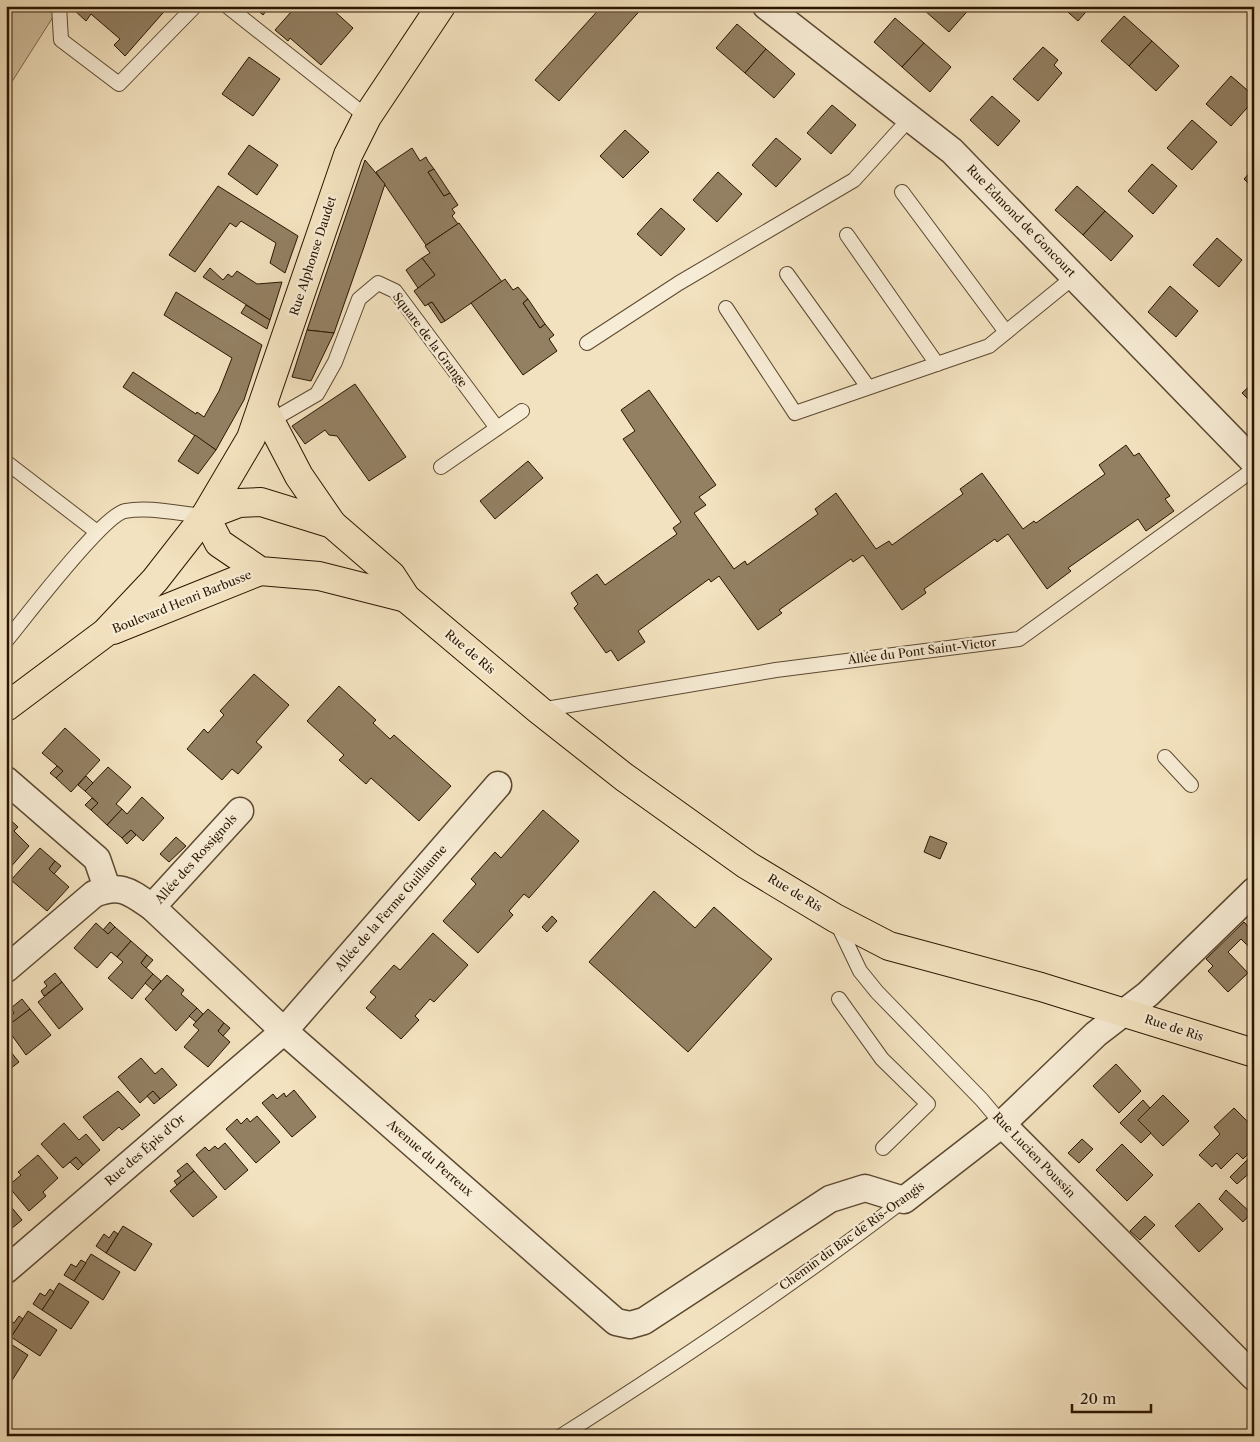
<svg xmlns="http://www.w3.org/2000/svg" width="1260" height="1442" font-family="'Libre Caslon Text',serif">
<rect width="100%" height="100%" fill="#f3e2bf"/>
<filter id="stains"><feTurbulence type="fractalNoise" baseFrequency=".004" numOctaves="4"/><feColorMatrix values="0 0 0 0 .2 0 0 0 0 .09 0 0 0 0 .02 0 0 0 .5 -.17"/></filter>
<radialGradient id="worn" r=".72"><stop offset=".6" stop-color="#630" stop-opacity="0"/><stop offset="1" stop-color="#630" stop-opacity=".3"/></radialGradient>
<polygon fill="#d1bf9f" stroke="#7e6a50" points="6,6 60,6 6,91"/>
<g fill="#938063" stroke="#2a1500">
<polygon points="77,6 169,6 125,56 114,45 120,39 91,14 86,21 74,10"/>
<polygon points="253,6 270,6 263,15"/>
<polygon points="285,6 324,6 329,11 332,9 353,28 321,65 290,38 288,41 275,30 291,12"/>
<polygon points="602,6 644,6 559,101 535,80"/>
<polygon points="928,6 972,6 949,32 924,10"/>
<polygon points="1061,6 1091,6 1078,21"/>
<polygon points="1124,16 1152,41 1129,66 1101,41"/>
<polygon points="895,18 924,43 902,67 874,42"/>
<polygon points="737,24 766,49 745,73 716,48"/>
<polygon points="1152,41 1179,66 1156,91 1129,66"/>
<polygon points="924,43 951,67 930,92 902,67"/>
<polygon points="1043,47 1058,60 1054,65 1062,73 1038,101 1013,79"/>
<polygon points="766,49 795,74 774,98 745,73"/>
<polygon points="249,57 280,79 253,116 222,94"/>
<polygon points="1231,76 1254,96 1254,100 1231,126 1206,104"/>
<polygon points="992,96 1020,121 998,146 970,120"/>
<polygon points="832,105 856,125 831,154 807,133"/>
<polygon points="1192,120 1217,142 1192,170 1167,148"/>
<polygon points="625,130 649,152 623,178 600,156"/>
<polygon points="776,138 801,159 776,187 752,165"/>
<polygon points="249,145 278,165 257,195 228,174"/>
<polygon points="412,148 420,161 426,157 428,161 434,169 428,172 444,196 450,193 458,205 452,209 455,213 452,216 458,224 426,245 376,172"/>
<polygon points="365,160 385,184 364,247 334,333 307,330"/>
<polygon points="1152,164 1177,186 1153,214 1128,191"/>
<polygon points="1254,168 1254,189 1244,179"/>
<polygon points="434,169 450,193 444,196 428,172"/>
<polygon points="718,172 742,194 717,222 693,200"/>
<polygon points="218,186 298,236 285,273 270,263 276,243 241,221 236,227 230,223 195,272 169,255"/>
<polygon points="1077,186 1105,211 1083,235 1055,210"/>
<polygon points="661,208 685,229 661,256 637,234"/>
<polygon points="1105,211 1133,236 1111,261 1083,235"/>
<polygon points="459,223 502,282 445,321 432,302 425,306 414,291 435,275 422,258 430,253 425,246"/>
<polygon points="1217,238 1242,260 1219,287 1193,265"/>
<polygon points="422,258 435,275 418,288 406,270"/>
<polygon points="210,268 223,280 228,274 232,277 237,271 257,284 282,282 270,320 203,277"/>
<polygon points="505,279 513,290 518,287 528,299 523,303 540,328 545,324 554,335 549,339 557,351 523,375 471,303"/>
<polygon points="1170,286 1198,311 1176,337 1148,312"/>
<polygon points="176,292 262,345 244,400 216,450 123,387 133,372 196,414 197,412 204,417 219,391 232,358 164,315"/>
<polygon points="528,299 545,324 540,328 523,303"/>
<polygon points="432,302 445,321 441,323 428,304"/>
<polygon points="246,305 270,320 267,329 241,313"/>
<polygon points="307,330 334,333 311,381 292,377"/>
<polygon points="1254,382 1254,405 1242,393"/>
<polygon points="355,384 406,457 369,481 337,436 329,435 325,430 305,444 292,426"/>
<polygon points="649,390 716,485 699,497 706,505 694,513 734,569 745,561 747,565 818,514 815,509 836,493 876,549 889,541 892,545 963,494 960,489 982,473 1023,529 1034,521 1036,523 1105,474 1099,465 1126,445 1134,456 1139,453 1170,496 1165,499 1174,511 1146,531 1138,519 1068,568 1071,571 1047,589 1008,534 997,542 995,539 924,589 926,593 902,610 863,555 853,562 851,559 779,610 782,613 758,630 719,576 711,582 709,579 638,631 645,642 618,661 611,650 606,653 574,608 578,604 571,593 597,574 605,585 677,534 673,528 681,522 623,439 635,431 621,410"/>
<polygon points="195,435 216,450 198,474 178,461"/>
<polygon points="528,461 543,478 495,519 480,501"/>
<polygon points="254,674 289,705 256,742 262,747 238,774 232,769 222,780 187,749 204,729 208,733 224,715 220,711"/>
<polygon points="339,686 376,720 373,723 390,739 394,735 451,786 419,821 371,778 366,784 339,760 344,755 307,721"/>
<polygon points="65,728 100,760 71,792 56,778 63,771 42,753"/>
<polygon points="57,766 63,771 56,778 50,773"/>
<polygon points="108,767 131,787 116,804 122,809 107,825 91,810 98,803 85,791"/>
<polygon points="86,776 93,783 85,791 78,785"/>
<polygon points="142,797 164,818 143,841 131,830 122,838 107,825 122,809 127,814"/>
<polygon points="92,798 98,803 91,810 85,805"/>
<polygon points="543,810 579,841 529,898 524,894 509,911 513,915 478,953 443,921 476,884 471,879 495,852 501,858"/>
<polygon points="6,816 18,827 14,831 29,846 9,869 6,866"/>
<polygon points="131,830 136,835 127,844 122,838"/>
<polygon points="930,836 947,843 940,859 924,852"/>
<polygon points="176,837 186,846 169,862 160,854"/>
<polygon points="40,848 55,861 49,869 69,887 47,911 11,880"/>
<polygon points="55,861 61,866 54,874 49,869"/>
<polygon points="654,891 695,928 714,907 772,959 688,1052 589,962"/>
<polygon points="552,916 557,921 547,932 542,927"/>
<polygon points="110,922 115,927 108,934 103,930"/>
<polygon points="1244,922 1254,933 1254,952 1241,939 1228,952 1248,973 1228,992 1208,971 1213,966 1206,959"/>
<polygon points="96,923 108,934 115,927 131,941 117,957 111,952 97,968 74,948"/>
<polygon points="433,933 468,965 434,1002 430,999 415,1016 419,1020 401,1039 366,1008 376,997 370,992 394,965 400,970"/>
<polygon points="131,941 147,955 141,963 153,974 132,999 108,978 123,962 117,957"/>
<polygon points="147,955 153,960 146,968 141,963"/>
<polygon points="55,973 62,982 44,996 41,991 47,986 44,982"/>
<polygon points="153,974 161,981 153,990 145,983"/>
<polygon points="167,975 184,990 181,994 197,1008 176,1031 145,999"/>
<polygon points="62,982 83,1009 59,1029 38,1002"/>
<polygon points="22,999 30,1009 12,1023 9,1018 14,1013 11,1008"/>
<polygon points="197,1008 203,1014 196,1022 189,1016"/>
<polygon points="30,1009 51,1035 26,1055 6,1027"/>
<polygon points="208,1009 224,1023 218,1031 230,1042 208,1067 184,1047 199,1030 193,1025"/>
<polygon points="224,1023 230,1028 223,1036 218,1031"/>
<polygon points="6,1046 19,1062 6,1072"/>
<polygon points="141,1058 155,1074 162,1068 177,1085 160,1099 153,1091 140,1103 118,1077"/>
<polygon points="1116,1064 1141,1091 1119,1113 1093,1086"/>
<polygon points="294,1090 316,1117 292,1137 262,1103 273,1094 277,1099 284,1093 286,1097"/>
<polygon points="118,1091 140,1115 122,1130 119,1127 103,1141 83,1117"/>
<polygon points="153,1091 160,1099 154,1104 147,1096"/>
<polygon points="1163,1095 1189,1121 1163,1146 1138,1120"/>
<polygon points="1143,1100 1150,1108 1138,1120 1151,1133 1141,1143 1120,1123"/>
<polygon points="1234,1108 1254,1128 1252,1134 1254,1148 1243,1159 1237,1153 1221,1169 1216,1163 1212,1167 1199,1155 1220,1134 1214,1127"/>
<polygon points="257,1116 280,1142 256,1163 226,1129 237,1119 241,1124 247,1118 250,1122"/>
<polygon points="64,1123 79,1140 86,1134 100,1150 83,1165 76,1157 63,1168 41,1144"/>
<polygon points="1082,1139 1093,1149 1079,1163 1068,1153"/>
<polygon points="225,1143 248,1170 225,1190 196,1155 205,1147 209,1151 215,1146 218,1149"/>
<polygon points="1122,1144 1153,1175 1127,1201 1096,1170"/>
<polygon points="1254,1153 1254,1169 1237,1184 1230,1177"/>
<polygon points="38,1155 58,1178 43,1192 46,1196 29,1211 8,1186 21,1175 18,1172"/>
<polygon points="76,1157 83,1165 78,1170 70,1162"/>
<polygon points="187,1163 194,1171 177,1185 174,1181 181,1176 177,1171"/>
<polygon points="194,1171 217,1197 193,1217 170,1191"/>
<polygon points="1226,1190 1251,1213 1243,1222 1219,1199"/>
<polygon points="8,1203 22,1220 6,1233 6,1205"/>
<polygon points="1199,1203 1223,1229 1199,1252 1175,1226"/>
<polygon points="1145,1216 1155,1225 1140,1240 1130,1231"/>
<polygon points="123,1226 152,1244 135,1271 106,1253"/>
<polygon points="114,1231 118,1234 106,1253 96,1246 104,1234 109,1238"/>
<polygon points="91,1254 120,1272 103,1300 74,1281"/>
<polygon points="81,1260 86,1263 74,1281 64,1275 71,1264 76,1267"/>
<polygon points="59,1283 89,1302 71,1329 42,1310"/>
<polygon points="50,1289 54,1292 42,1310 33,1304 40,1293 45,1296"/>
<polygon points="28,1311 57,1330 40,1356 11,1337"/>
<polygon points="19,1316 23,1319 11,1337 6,1334 6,1325 9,1320 14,1323"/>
<polygon points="6,1341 28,1355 11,1382 6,1379"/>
</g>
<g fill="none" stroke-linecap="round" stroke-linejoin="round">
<g stroke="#5c4830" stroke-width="16">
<g id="service">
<polyline points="59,6 61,40 119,84 195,6"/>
<polyline points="227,6 367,117"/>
<polyline points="902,192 1006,332"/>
<polyline points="847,235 937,364"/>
<polyline points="787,274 868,387"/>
<polyline points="726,308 795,413 989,346 1075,276"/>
<polyline points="587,343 679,283 854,180 911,117"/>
<polyline points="272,420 317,394 335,362 359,299 378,283 395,291 497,428"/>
<polyline points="6,462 97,532"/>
<polyline points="441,467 522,411"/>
<path d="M6,641c19,-23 96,-125 119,-130 24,-5 55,3 80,5"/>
<polyline points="540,710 776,670 1019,639 1254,469"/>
<polyline points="1165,757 1191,785"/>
<polyline points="836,921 860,971 877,992 982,1100 1002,1124"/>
<polyline points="839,999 882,1059 928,1104 883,1148"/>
<path d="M561,1436c117,-74 233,-152 343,-236"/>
</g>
</g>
<g stroke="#5c4830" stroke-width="29">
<g id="minor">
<polyline points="766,6 952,151 1254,462"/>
<polyline points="6,780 97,859 107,888"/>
<polyline points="152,907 240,811"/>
<path d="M6,969l88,-75c27,-11 36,-2 58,13l132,124 332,291 14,3 14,-4 186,-122 35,-11 39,12 98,-76 94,-90 52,-40 106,-103"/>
<polyline points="1002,1124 1254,1377"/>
<polyline points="6,1270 284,1031 498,785"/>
</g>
</g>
<g stroke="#2a1500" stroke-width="30">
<g id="primary">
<polyline points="263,407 299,476 332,524"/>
<polyline points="205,516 239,503 261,502 332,524 391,575 406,598 539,710 624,777 747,865 835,918 889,946 1041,987 1254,1053"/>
<polyline points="205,516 219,543 260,571 319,576 406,598"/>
<polyline points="113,630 260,571"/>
<polyline points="6,707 105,633 155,580 205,516 251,438 348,155 367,117 441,6"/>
</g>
</g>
<use href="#service" stroke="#f7ecd5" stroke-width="14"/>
<use href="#minor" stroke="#f7ecd5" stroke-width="26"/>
<use href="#primary" stroke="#f3e2bf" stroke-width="28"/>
</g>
<g text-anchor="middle" stroke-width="4.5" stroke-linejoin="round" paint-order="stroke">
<g font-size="12" fill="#2a1500" stroke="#f7ecd5">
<text transform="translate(1021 221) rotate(46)" y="4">Rue Edmond de Goncourt</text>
<text transform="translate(313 256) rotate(-72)" y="4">Rue Alphonse Daudet</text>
<text transform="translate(430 340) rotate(53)" y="4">Square de la Grange</text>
<text transform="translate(182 602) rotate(-22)" y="4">Boulevard Henri Barbusse</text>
<text transform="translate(922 651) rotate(-7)" y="4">Allée du Pont Saint-Victor</text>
<text transform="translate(470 652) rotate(40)" y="4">Rue de Ris</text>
<text transform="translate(196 859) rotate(-48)" y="4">Allée des Rossignols</text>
<text transform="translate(795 893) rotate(31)" y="4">Rue de Ris</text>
<text transform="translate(391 908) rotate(-49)" y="4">Allée de la Ferme Guillaume</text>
<text transform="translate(1174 1028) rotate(18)" y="4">Rue de Ris</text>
<text transform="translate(145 1150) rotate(-41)" y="4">Rue des Épis d'Or</text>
<text transform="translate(1034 1155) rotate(46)" y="4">Rue Lucien Poussin</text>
<text transform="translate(430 1158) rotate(41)" y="4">Avenue du Perreux</text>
<text transform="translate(852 1236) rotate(-36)" y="4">Chemin du Bac de Ris-Orangis</text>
</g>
</g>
<rect width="1260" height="1442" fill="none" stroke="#f3e2bf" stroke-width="25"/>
<rect x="8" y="8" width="1245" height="1427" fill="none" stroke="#2a1500" stroke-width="2.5"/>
<rect x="12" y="12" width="1235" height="1417" fill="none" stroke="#2a1500"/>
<path d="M1072 1404v8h79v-8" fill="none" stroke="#2a1500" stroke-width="2.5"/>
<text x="1080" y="1404" font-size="15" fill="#2a1500" stroke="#f7ecd5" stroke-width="4" paint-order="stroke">20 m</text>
<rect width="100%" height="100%" filter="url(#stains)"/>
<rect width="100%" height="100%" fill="url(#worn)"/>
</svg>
